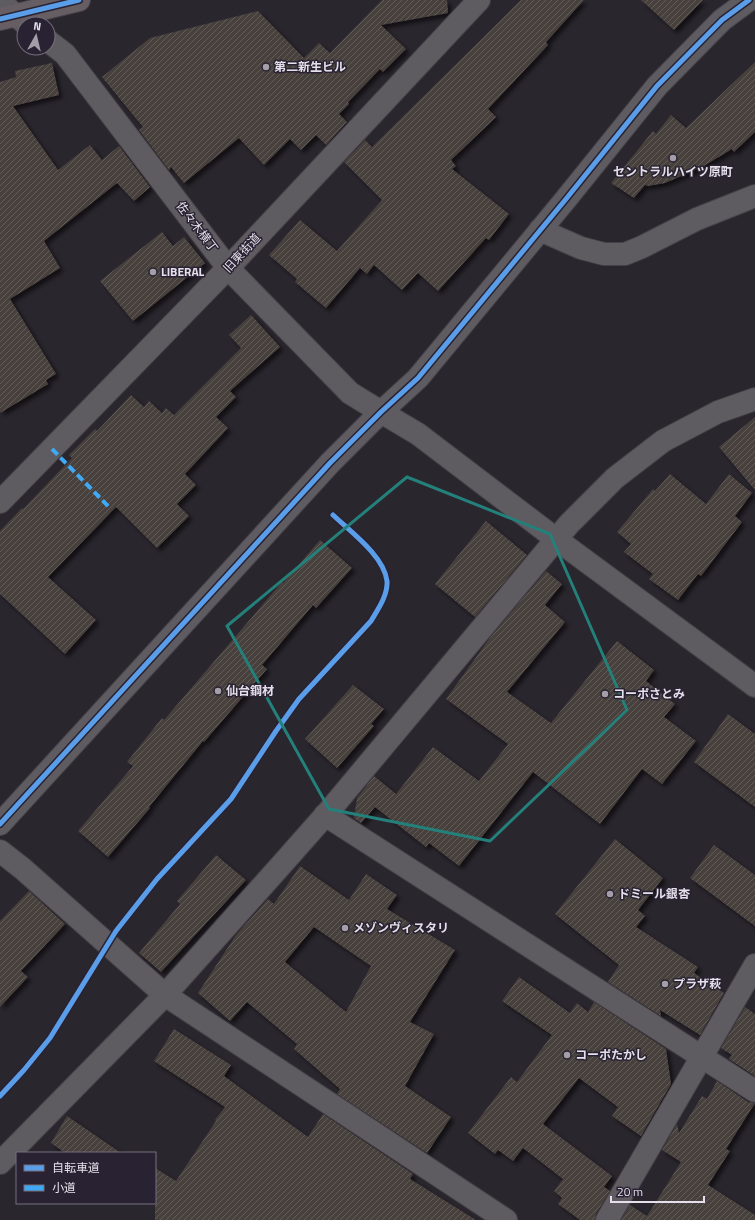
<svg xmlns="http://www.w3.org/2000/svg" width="755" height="1220" font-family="'Titillium Web','Noto Sans JP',sans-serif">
<defs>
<pattern id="building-hatch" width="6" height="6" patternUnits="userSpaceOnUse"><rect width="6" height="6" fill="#47403d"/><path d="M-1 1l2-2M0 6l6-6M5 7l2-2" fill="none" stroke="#615b59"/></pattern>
<filter id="shadow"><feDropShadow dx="3.5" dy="3.5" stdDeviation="2" flood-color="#0009"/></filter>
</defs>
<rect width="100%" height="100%" fill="#2a262e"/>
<g fill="url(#building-hatch)" fill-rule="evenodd" filter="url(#shadow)">
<polygon points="382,0 447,0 448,13 381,25 406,49 383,72 380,69 348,102 349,104 339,114 347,122 326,145 316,135 301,150 290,139 264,165 239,138 184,183 171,167 169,170 139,130 143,127 102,77 150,38 258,11 304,58 319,43 330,53"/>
<polygon points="521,0 584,0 546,42 548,45 488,109 496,117 451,160 456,166 452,169 509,214 489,240 486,238 438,291 418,273 402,290 374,265 367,274 360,268 326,308 295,282 297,279 269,255 300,220 337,251 382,200 344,162 365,140 372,147"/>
<polygon points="641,0 703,0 674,30"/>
<polygon points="755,62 755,132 734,152 732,149 702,167 665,183 648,186 645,185 634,198 611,183 653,131 656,134 671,115 686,128"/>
<polygon points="52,63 59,95 13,106 58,170 90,145 102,160 119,146 150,187 134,201 117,183 44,241 60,268 10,299 56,374 46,380 48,384 0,413 0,82 16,77 15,71"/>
<polygon points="162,232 173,246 184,237 205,263 133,321 100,281"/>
<polygon points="251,315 280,347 230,391 236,397 216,417 228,428 185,474 196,485 177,504 189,516 157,548 116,507 48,577 96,620 65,654 0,594 0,531 22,508 23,509 72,458 69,455 95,429 97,431 131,395 144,407 149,401 162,413 166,408 174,415 241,348 229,335"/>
<polygon points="755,417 755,490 719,447"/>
<polygon points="670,474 706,504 729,474 752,493 735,516 742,522 701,576 698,574 678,600 649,579 653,574 624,552 631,544 617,532 653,489 655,491"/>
<polygon points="486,521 527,555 475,617 435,584"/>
<polygon points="320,540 352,568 316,608 313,605 262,665 267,669 204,742 203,741 149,807 150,808 108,857 78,831 133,766 127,762 162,718 164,720 282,582 283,583"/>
<polygon points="546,571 562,584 545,605 565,622 507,692 551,723 617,641 654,670 646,681 675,704 664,717 696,741 662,784 642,769 600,824 533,772 459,866 429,843 426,847 375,807 361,823 354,818 357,798 374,776 396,794 433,747 479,781 508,744 446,699 492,635"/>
<polygon points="353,685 384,709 371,724 374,726 337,768 305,739"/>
<polygon points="728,714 755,734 755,807 694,762"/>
<polygon points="615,839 663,878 638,910 645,916 636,927 698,967 694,973 724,993 700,1035 660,1010 661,1016 608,982 619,965 555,914"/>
<polygon points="714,845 755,875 755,926 690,878"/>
<polygon points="216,855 246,880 161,972 139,953 180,904 177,901"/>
<path d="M300,866l49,34 17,-26 31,21 -10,14 68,41 -45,72 24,12 -29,52 46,31 -24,36 -90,-59 3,-5 -46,-40 3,-5 -50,-42 -17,19 -32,-28 38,-58 32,-36 6,5zM314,927l57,39 -25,46 -61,-50z"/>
<polygon points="29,891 65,924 21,971 28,977 0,1007 0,921"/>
<polygon points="519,977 570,1013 577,1003 588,1012 594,1002 666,1049 671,1084 641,1136 612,1116 618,1107 579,1078 543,1124 612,1176 604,1187 610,1191 596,1214 595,1220 580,1220 558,1204 562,1198 554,1191 563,1179 523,1148 513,1161 498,1150 495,1154 468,1133 511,1077 517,1082 552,1035 502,1001"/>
<polygon points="745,1007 755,1014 755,1076 729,1059 732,1055 721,1048"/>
<polygon points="174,1029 231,1065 224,1076 308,1137 323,1114 413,1174 410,1179 476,1220 155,1220 155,1168 176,1181 216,1121 215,1120 225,1107 154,1061"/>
<polygon points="717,1081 748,1102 755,1103 726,1149 730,1151 708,1185 755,1215 755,1220 621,1220 630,1205 647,1216 681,1162 662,1150 677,1124 679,1133 702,1096 707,1099"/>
<polygon points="67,1116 121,1153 65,1153 51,1143"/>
</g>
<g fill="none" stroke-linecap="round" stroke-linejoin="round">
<g stroke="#454148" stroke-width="24">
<g id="minor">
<polyline points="0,1 15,15 26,24"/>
<polyline points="48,41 65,54 228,268 350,393 381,412"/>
<polyline points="0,502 228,268 479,0"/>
<polyline points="325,815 755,1091"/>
<polyline points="0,851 23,869 165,995 506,1220"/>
<polyline points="0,1163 165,995 283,863 329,811 569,524 615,478 663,441 718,412 755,399"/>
<polyline points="607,1220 755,965"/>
</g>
</g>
<g stroke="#454148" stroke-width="24">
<g id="tertiary">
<polyline points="540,230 581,248 604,254 625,254 642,247 697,219 755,196"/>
<polyline points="381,412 418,434 556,539 755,686"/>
<polyline points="0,824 330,463 381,412 418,378 566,199 657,86 722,20 749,0"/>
</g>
</g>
<g stroke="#454148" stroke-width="24">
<polyline id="trunk" points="0,19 79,0"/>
</g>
<use href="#minor" stroke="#5e5b61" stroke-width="22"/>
<use href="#tertiary" stroke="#5e5b61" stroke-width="22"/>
<use href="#trunk" stroke="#675e64" stroke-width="22"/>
<polyline stroke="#3fa9f5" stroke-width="4" stroke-dasharray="8 4" stroke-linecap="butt" points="52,449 109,507"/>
<g stroke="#292232" stroke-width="8">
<g id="cycleway">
<polyline points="0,19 79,0"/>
<polyline points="0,824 330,463 381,412 418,378 566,199 657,86 722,20 749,0"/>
<path d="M0,1096l24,-26 26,-32 66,-107 41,-52 74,-80 45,-68 23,-32 72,-78c7,-12 17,-26 16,-40 -3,-25 -36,-49 -54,-66"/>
</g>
</g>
<use href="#cycleway" stroke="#5a9eea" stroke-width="5"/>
</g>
<path fill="none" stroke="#24807a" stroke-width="3" stroke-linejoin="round" d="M407,477l143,57 77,176 -137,131 -161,-32 -102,-183z"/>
<g fill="#a39ea8" stroke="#292232" stroke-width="1.5">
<circle cx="266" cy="67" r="4"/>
<circle cx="673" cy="158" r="4"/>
<circle cx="153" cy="272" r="4"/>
<circle cx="218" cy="691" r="4"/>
<circle cx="605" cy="694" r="4"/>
<circle cx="610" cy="894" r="4"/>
<circle cx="345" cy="928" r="4"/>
<circle cx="665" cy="984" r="4"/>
<circle cx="567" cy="1055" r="4"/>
</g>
<g text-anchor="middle" stroke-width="3" stroke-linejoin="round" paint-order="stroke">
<g font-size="12" font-weight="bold" fill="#e4dfea" stroke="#292232" text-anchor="start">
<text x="274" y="71">第二新生ビル</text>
<text x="673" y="176" text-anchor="middle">セントラルハイツ原町</text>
<text x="161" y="276">LIBERAL</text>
<text x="226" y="695">仙台鋼材</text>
<text x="613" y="698">コーポさとみ</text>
<text x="618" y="898">ドミール銀杏</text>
<text x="353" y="932">メゾンヴィスタリ</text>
<text x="673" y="988">プラザ萩</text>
<text x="575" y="1059">コーポたかし</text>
</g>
<g font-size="12" fill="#e4dfea" stroke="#292232">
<text transform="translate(197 227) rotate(53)" y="4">佐々木横丁</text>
<text transform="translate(242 253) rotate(-47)" y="4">旧東街道</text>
</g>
</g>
<rect x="16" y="1152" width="140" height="52" fill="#292232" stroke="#746e7c"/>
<rect x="24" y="1165" width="20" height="6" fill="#5a9eea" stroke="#746e7c"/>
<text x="52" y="1172" font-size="12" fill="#e4dfea">自転車道</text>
<rect x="24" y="1185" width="20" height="6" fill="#3fa9f5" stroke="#746e7c"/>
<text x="52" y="1192" font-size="12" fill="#e4dfea">小道</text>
<g transform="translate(36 36) rotate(8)"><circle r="19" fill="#292232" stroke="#746e7c"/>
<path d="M0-3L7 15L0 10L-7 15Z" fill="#a39ea8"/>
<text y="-6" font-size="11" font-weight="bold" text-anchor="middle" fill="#e4dfea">N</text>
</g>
<path d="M611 1196v6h93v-6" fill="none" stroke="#e4dfea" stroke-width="2"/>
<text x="617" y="1196" font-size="12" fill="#e4dfea" stroke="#292232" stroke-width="3" paint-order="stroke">20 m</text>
</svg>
